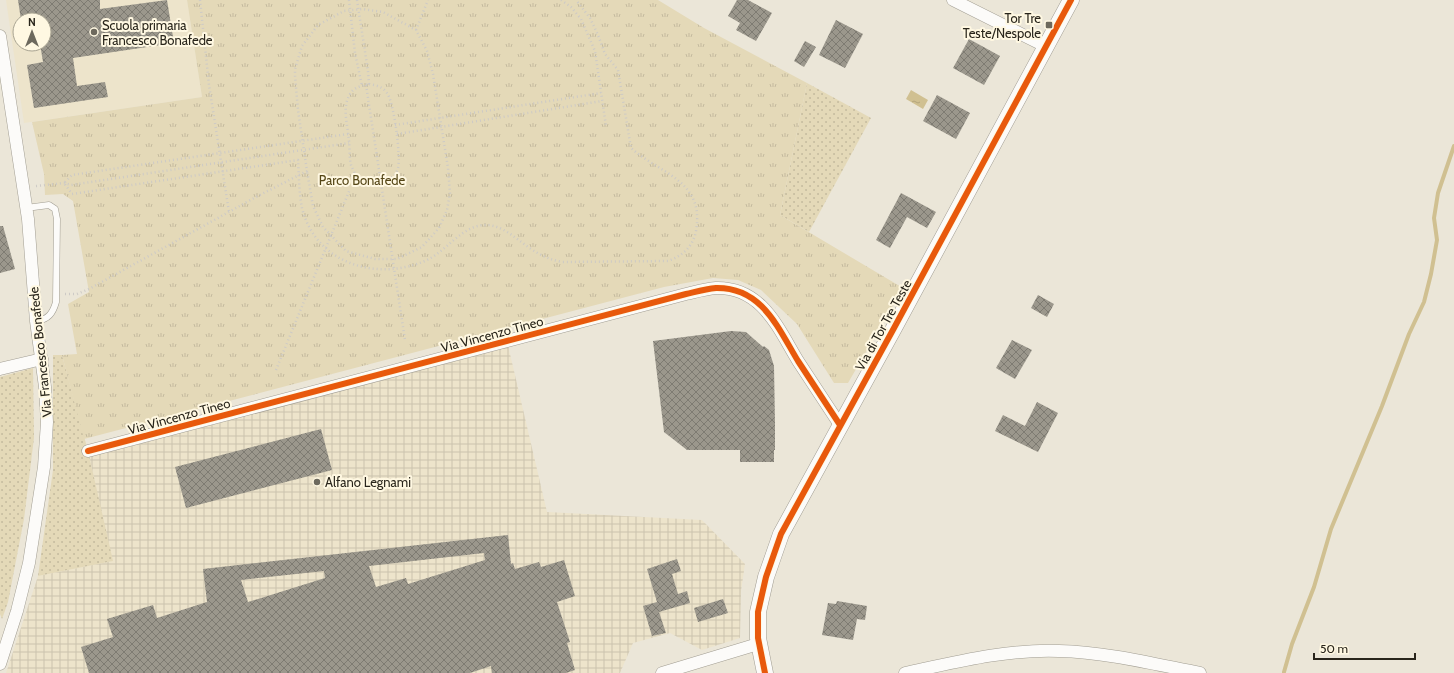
<svg xmlns="http://www.w3.org/2000/svg" width="1454" height="673" font-family="Cabin,sans-serif">
<defs>
<pattern id="industrial-grid" width="8" height="8" patternUnits="userSpaceOnUse"><rect width="8" height="8" fill="#ede4cb"/><path d="M0 4h8M4 0v8" fill="none" stroke="#cbc3ae"/></pattern>
<pattern id="grass-dots" width="8" height="8" patternUnits="userSpaceOnUse"><rect width="8" height="8" fill="#e4d9b8"/><path d="M2 2h.1M6 6h.1" fill="none" stroke="#c4ba9e" stroke-width="1.8" stroke-linecap="round"/></pattern>
<pattern id="park-tufts" width="24" height="20" patternUnits="userSpaceOnUse"><rect width="24" height="20" fill="#e4d9b8"/><path d="M3 7l-1-3M5 7V3M7 7l1-3M15 17l-1-3M17 17v-4M19 17l1-3" fill="none" stroke="#c4ba9e"/></pattern>
<pattern id="water-ripples" width="26" height="14" patternUnits="userSpaceOnUse"><rect width="26" height="14" fill="#d0c091"/><path d="M2 4q2-2 4 0t4 0M15 11q2-2 4 0t4 0" fill="none" stroke="#b3a57c"/></pattern>
<pattern id="building-cross-hatch" width="8" height="8" patternUnits="userSpaceOnUse"><rect width="8" height="8" fill="#9b978c"/><path d="M0 0l8 8M0 8l8-8" fill="none" stroke="#7e7b72"/></pattern>
</defs>
<rect width="100%" height="100%" fill="#ebe6d8"/>
<path fill="#ede4cb" fill-rule="evenodd" d="M6,0h181l15,97 -178,26zM20,20h24v24h-24z"/>
<polygon fill="url(#industrial-grid)" points="507,341 547,512 702,520 745,564 741,591 740,638 702,650 670,633 633,643 620,673 6,673 38,576 112,561 88,451"/>
<g fill="url(#grass-dots)">
<polygon points="807,83 871,118 809,232 780,215"/>
<polygon points="53,355 62,355 88,451 113,561 38,576 53,470"/>
<polygon points="33,368 34,438 24,519 8,602 2,619 0,614 0,377"/>
</g>
<polygon fill="url(#park-tufts)" points="187,0 658,0 704,28 807,83 780,215 903,288 848,383 834,383 797,324 761,290 738,280 713,278 664,287 84,439 62,355 77,354 68,304 89,292 73,201 63,194 45,195 44,174 32,122 202,97"/>
<polygon fill="url(#water-ripples)" points="911,90 928,100 923,109 906,99"/>
<g fill="none" stroke-linecap="round" stroke-linejoin="round">
<polyline stroke="#d0c091" stroke-width="4" points="1284,672 1292,644 1314,587 1331,529 1382,406 1409,334 1424,302 1431,274 1437,240 1434,218 1438,193 1454,146"/>
</g>
<g fill="url(#building-cross-hatch)" fill-rule="evenodd">
<polygon points="18,0 100,0 100,9 167,0 174,43 73,58 77,86 105,82 108,97 34,108 27,65 43,62 40,44 44,44 44,20 36,20 36,18 21,20"/>
<polygon points="737,0 748,0 772,13 756,41 736,30 740,23 728,16"/>
<polygon points="836,20 863,34 845,68 819,55"/>
<polygon points="969,39 1000,56 984,85 953,68"/>
<polygon points="805,41 816,47 804,67 794,61"/>
<polygon points="937,95 970,113 956,139 923,121"/>
<polygon points="901,193 936,212 927,228 907,217 890,248 876,240"/>
<polygon points="0,226 3,226 15,269 0,273"/>
<polygon points="1038,295 1054,304 1047,317 1031,308"/>
<polygon points="731,331 746,332 763,347 764,346 769,350 774,366 775,424 775,450 774,450 774,462 740,462 740,450 687,450 664,432 653,341"/>
<polygon points="1012,340 1032,350 1015,379 996,368"/>
<polygon points="1037,402 1058,413 1038,452 995,431 1003,415 1025,426"/>
<polygon points="321,429 332,470 186,508 175,467"/>
<path d="M508,535l3,29 2,-1 2,6 24,-7 2,5 23,-7 11,36 -18,6 13,40 -3,1 8,27 -9,3h-74l-1,-7 -21,7h-381l-8,-26 32,-10 -6,-18 46,-14 4,13 50,-16 -4,-33zM484,553l1,7 -77,24 -2,-6 -30,9 -7,-21zM324,571l1,7 -77,24 -7,-22z"/>
<polygon points="677,559 681,571 672,574 678,594 687,591 690,603 659,612 666,633 652,636 643,606 657,602 647,569"/>
<polygon points="723,599 728,613 698,622 694,608"/>
<polygon points="837,601 867,606 865,620 857,619 853,640 822,635 828,603 836,604"/>
</g>
<g fill="none" stroke-linecap="round" stroke-linejoin="round">
<g stroke="#a19d92" stroke-width="7">
<path id="service" d="M26,208l23,-3 6,4 2,10 -1,83c-3,11 -8,18 -20,19"/>
</g>
<g stroke="#a19d92" stroke-width="13">
<g id="minor">
<polyline points="953,0 1047,47"/>
<polyline points="0,36 28,219 36,321 45,387 47,422 44,467 29,563 17,611 0,664"/>
<polyline points="0,369 42,359"/>
<path d="M88,451l598,-157c9,-2 19,-5 30,-6 46,-1 62,40 82,73 14,21 28,43 42,64"/>
<polyline points="662,673 758,644"/>
<path d="M905,673c51,-11 102,-24 154,-22 46,1 95,13 141,22"/>
</g>
</g>
<g stroke="#a19d92" stroke-width="17">
<polyline id="tertiary" points="765,673 758,638 758,612 766,577 781,534 894,328 1071,0"/>
</g>
<g stroke="#cdcac6" stroke-width="2.5" stroke-dasharray="1 3" stroke-linecap="butt">
<polyline points="200,0 209,85 229,212"/>
<polyline points="349,0 355,53 362,86"/>
<polyline points="357,0 368,71 369,84"/>
<polyline points="561,0 571,7 581,19 595,51 606,126"/>
<polyline points="416,30 428,0"/>
<path d="M369,84c7,1 14,3 18,9 7,9 14,64 11,75 -3,10 -13,16 -23,16 -5,0 -12,-1 -15,-4 -4,-3 -7,-10 -9,-15 -2,-8 -1,-17 -2,-24 -1,-15 -7,-32 0,-45 4,-9 12,-10 20,-12z"/>
<polyline points="366,85 405,340"/>
<polyline points="395,125 601,93"/>
<path d="M348,134l-276,41 -8,8 8,11 226,-34c1,15 1,33 4,48 14,57 77,74 125,52 21,-10 35,-35 59,-35 19,0 35,19 50,27 8,5 16,8 26,10l106,-1c14,-5 25,-14 28,-30 9,-51 -36,-57 -65,-83l-13,-78 -13,-16 -7,-19 -8,-17 -14,-18"/>
<polyline points="397,134 602,101"/>
<polyline points="36,186 64,183 71,185 349,143"/>
<polyline points="65,294 77,294 89,289 256,197 307,171 298,110 295,76 295,69 302,46 318,25 344,11 362,9 383,12 416,30 427,51 433,74 448,168 450,193 447,210 439,228 422,247 397,259 375,259 346,251 323,227 313,206 307,171"/>
<polyline points="276,370 350,189"/>
</g>
<use href="#service" stroke="#fcfbf9" stroke-width="6"/>
<use href="#minor" stroke="#fcfbf9" stroke-width="12"/>
<use href="#tertiary" stroke="#fcfbf9" stroke-width="16"/>
<g stroke="#fff8e2" stroke-width="8">
<g id="cycleway">
<path d="M88,451l598,-157c9,-2 19,-5 30,-6 46,-1 62,40 82,73 14,21 28,43 42,64"/>
<polyline points="765,673 758,638 758,612 766,577 781,534 894,328 1071,0"/>
</g>
</g>
<use href="#cycleway" stroke="#e8590c" stroke-width="6"/>
</g>
<g fill="#6d695d" stroke="#fff8e2" stroke-width="1.5">
<rect x="1045" y="21" width="8" height="8" rx="2"/>
<circle cx="94" cy="32" r="4"/>
<circle cx="317" cy="482" r="4"/>
</g>
<g text-anchor="middle" stroke-width="4" stroke-linejoin="round" paint-order="stroke">
<g font-size="13" fill="#29251b" stroke="#fff8e2" text-anchor="start">
<text x="1041" y="23" text-anchor="end">Tor Tre<tspan x="1041" dy="15">Teste/Nespole</tspan></text>
<text x="102" y="30">Scuola primaria<tspan x="102" dy="15">Francesco Bonafede</tspan></text>
<text x="325" y="487">Alfano Legnami</text>
</g>
<g font-size="13" fill="#554616" stroke="#fff8e2">
<text x="362" y="185">Parco Bonafede</text>
</g>
<g font-size="13" fill="#29251b" stroke="#fff8e2">
<text transform="translate(883 325) rotate(-61)" y="5">Via di Tor Tre Teste</text>
<text transform="translate(492 334) rotate(-15)" y="5">Via Vincenzo Tineo</text>
<text transform="translate(40 352) rotate(-96)" y="5">Via Francesco Bonafede</text>
<text transform="translate(179 416) rotate(-15)" y="5">Via Vincenzo Tineo</text>
</g>
</g>
<g transform="translate(32 32)"><circle r="19" fill="#fff8e2" stroke="#a9a492"/>
<path d="M0-3L7 15L0 10L-7 15Z" fill="#6d695d"/>
<text y="-6" font-size="11" font-weight="bold" text-anchor="middle" fill="#29251b">N</text>
</g>
<path d="M1314 653v6h101v-6" fill="none" stroke="#29251b" stroke-width="2"/>
<text x="1320" y="653" font-size="12" fill="#29251b" stroke="#fff8e2" stroke-width="3" paint-order="stroke">50 m</text>
</svg>
